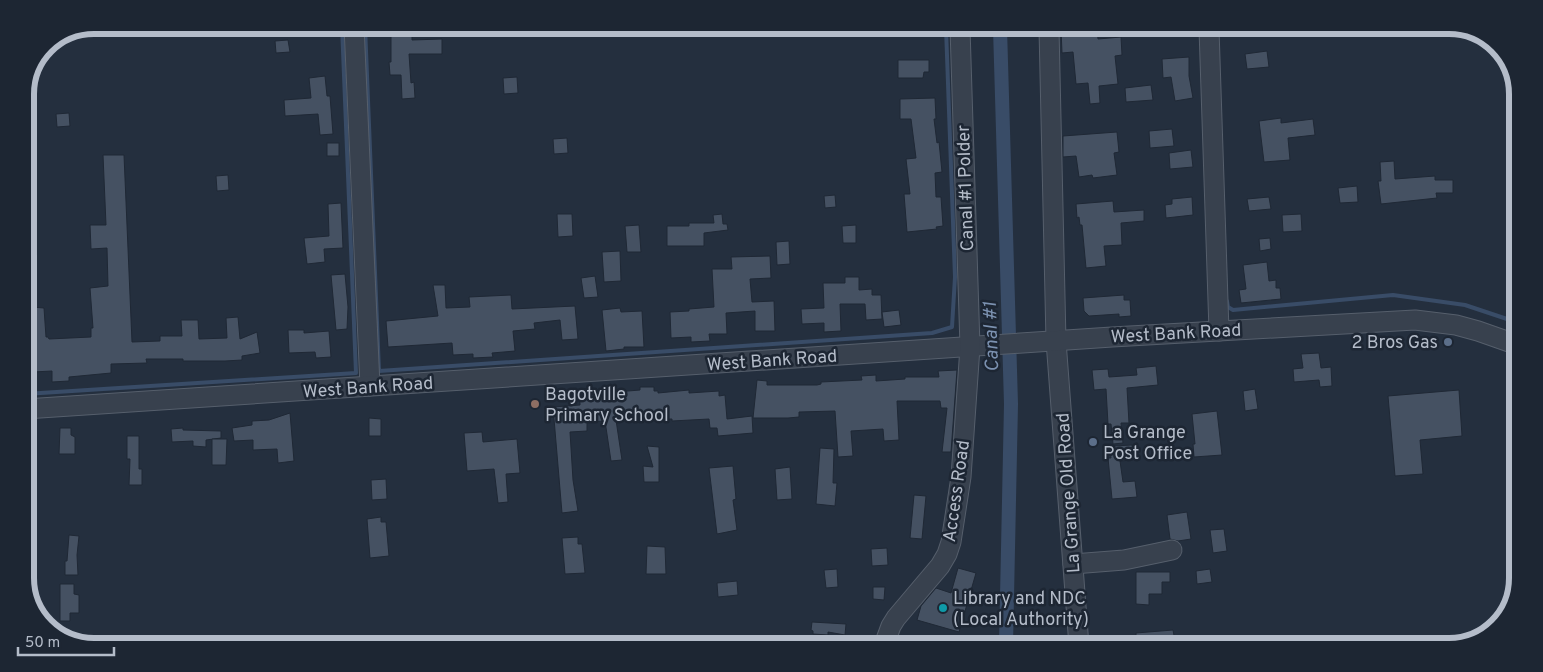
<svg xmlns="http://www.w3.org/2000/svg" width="1543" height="672" font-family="Overpass,sans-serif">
<rect width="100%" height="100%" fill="#242f3e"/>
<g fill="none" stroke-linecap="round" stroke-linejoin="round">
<g stroke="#394c67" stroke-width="4">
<polyline points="365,26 379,371 932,333 952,327 955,277 946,28"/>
<polyline points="1227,301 1228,307 1233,310 1393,295 1465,305 1516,322"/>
<polyline points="25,394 356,373 342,26"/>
</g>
<polyline stroke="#394c67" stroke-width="14" points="1000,28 1011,404 1006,645"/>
</g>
<g fill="#455162" stroke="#1f2835">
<polygon points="391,26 412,26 412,40 442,39 442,54 409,54 411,83 414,82 415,98 402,99 401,75 390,75 389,62 391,62"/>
<polygon points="1061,29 1097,29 1098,39 1121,37 1122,55 1115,56 1118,84 1099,86 1100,103 1090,104 1088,83 1076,84 1073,52 1062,53"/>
<polygon points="288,40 290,52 276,53 275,41"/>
<polygon points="1267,51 1269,67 1247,69 1245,54"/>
<polygon points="1189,57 1189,76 1193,98 1175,101 1171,77 1163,78 1162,59"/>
<polygon points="898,60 929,60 929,72 924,72 923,78 898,78"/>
<polygon points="325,76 327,96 330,96 333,134 320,135 318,114 285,116 284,100 311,98 309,78"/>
<polygon points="517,77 518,93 504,94 503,78"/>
<polygon points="1151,85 1153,100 1126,102 1125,88"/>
<polygon points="935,98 936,119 934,119 937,143 939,142 942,172 935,173 936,197 941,197 943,226 936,227 937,229 907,232 904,194 910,194 906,159 916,158 911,119 900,119 900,99"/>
<polygon points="69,113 70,126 57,127 56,114"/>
<polygon points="1281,118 1281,123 1313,119 1315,135 1288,138 1290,160 1264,162 1259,121"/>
<polygon points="1172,129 1174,146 1150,148 1149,131"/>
<polygon points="1117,132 1119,152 1114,153 1117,175 1093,178 1092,175 1079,177 1076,156 1063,157 1063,136"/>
<polygon points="567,138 568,153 554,154 553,139"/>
<rect x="327" y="143" width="12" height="13"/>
<polygon points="1191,150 1193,167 1170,169 1169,153"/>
<polygon points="103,155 124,155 132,342 160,341 160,336 182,336 181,320 198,320 199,339 227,338 226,318 238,317 240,339 257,332 260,353 242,356 242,360 225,361 183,361 183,359 146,359 147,363 111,364 111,373 69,377 69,381 52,382 52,371 33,372 33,370 25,370 25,344 32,344 31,307 44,308 46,337 48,337 49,339 91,337 91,328 93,328 90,288 108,286 107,248 91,249 90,225 106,225"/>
<polygon points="1394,161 1395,179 1435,176 1435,180 1453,180 1453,193 1436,193 1437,198 1381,204 1378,181 1381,181 1380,162"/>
<polygon points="228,175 229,190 217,191 216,176"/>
<polygon points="1357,186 1358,202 1340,203 1338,188"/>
<polygon points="835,195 836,207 825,208 824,196"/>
<polygon points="1192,197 1193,215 1166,218 1165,205 1172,204 1172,199"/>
<polygon points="1269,197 1271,209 1249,211 1247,199"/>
<polygon points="1113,201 1114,212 1144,210 1144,221 1121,223 1122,245 1104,246 1106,266 1086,268 1082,225 1080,225 1079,217 1077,218 1076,204"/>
<polygon points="341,203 343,248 324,249 325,262 307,264 304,238 329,236 328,204"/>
<polygon points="557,214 572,214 573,236 558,237"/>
<polygon points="722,214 723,224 727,224 728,230 704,233 704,246 667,246 667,226 689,226 689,223 714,223 713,215"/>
<polygon points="1301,214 1302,231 1283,232 1282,215"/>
<polygon points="639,225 641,252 627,252 625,226"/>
<polygon points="856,225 856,243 843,243 842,226"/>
<polygon points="1270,238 1271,249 1260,251 1259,239"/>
<polygon points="789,241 790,264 777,265 776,242"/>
<polygon points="620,251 621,281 604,282 602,252"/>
<polygon points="770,256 771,278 750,279 752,302 774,301 775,331 755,331 755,311 726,313 727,334 709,334 710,341 691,342 691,337 671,338 670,312 689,311 689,309 714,307 712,269 732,269 731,257"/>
<polygon points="1267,262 1269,281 1276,280 1276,288 1280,288 1281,299 1241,303 1239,290 1246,289 1243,265"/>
<polygon points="345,274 348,307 347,329 336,330 331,275"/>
<polygon points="595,276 598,297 584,298 581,278"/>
<polygon points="845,277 859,277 859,290 872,289 872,295 881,295 882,319 866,320 865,304 840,304 841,331 824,332 824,323 802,324 801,309 824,308 823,283 845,283"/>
<polygon points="433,285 445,285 446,308 470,307 469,297 511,295 512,309 575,306 578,339 562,340 560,320 534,323 535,329 513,331 515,351 492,353 493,357 473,358 473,354 453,355 452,343 388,347 386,321 438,316"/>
<polygon points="1124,295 1124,300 1130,300 1131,316 1119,317 1119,314 1089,316 1084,311 1083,298"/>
<polygon points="620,308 621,312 642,311 644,347 624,347 624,349 606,351 602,310"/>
<polygon points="899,310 901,325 884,327 882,312"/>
<polygon points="288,330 304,330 304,333 329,331 331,357 316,358 315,352 289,353"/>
<polygon points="1319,353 1321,368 1331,367 1332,386 1320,387 1319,380 1294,382 1293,369 1303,368 1301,354"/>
<polygon points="1156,366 1158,385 1127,388 1129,423 1121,423 1123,443 1113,444 1111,424 1108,424 1106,389 1094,390 1092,370 1108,369 1109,377 1137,375 1136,368"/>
<polygon points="957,370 951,452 942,452 947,408 941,408 940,401 897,401 899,440 884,441 883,429 851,431 853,456 838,457 835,411 799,412 799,417 788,418 753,418 757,380 767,381 767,385 817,385 821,384 821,382 862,380 861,376 876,375 876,381 905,379 905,377 939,377 938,371"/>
<polygon points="640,387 654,387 654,391 658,391 658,393 689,390 689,393 719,391 719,396 725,395 727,419 752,416 753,433 718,436 717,428 710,428 709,419 672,421 672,419 616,420 622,460 611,461 605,421 587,422 587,431 570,432 573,480 578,511 562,513 553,407 580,405 580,395 604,394 604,393 640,390"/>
<polygon points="1255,389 1258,409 1245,411 1243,391"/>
<polygon points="1459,390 1462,436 1420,440 1423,474 1395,476 1388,396"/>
<polygon points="1217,411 1222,455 1194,457 1193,444 1195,444 1192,414"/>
<polygon points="290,413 294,461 278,463 277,449 253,450 253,440 234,441 232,428 252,425 252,421 269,420"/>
<polygon points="369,418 381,419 381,436 369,436"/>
<polygon points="60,428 71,428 71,435 75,437 75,454 59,454"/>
<polygon points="183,428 183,430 221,431 221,438 206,440 206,447 193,446 193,441 172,442 171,429"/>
<polygon points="482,432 483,442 517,439 520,473 506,474 508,502 498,503 494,469 467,471 464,433"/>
<polygon points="127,436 139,436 139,469 142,469 142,485 129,485 130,459 127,459"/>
<polygon points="212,439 227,439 226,465 212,465"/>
<polygon points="1132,445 1133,460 1120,461 1123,482 1135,481 1137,497 1112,499 1108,458 1111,458 1110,451 1114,451 1114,446"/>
<polygon points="647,446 659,447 659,482 644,482 643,466 653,467"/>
<polygon points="820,448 834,449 833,483 837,483 835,506 816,504"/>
<polygon points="733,466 736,499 733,500 737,530 717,534 709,468"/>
<polygon points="790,467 792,499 777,500 775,469"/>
<polygon points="386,479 387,499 372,500 371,480"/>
<polygon points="914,495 926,496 922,539 910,538"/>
<polygon points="1187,512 1191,539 1178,541 1170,539 1167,515"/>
<polygon points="381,517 381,522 386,522 389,556 370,558 367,519"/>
<polygon points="1224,529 1227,551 1213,553 1210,530"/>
<polygon points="69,535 79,536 77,555 78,575 65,575 65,561 67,561"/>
<polygon points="578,537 578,544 582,544 585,573 565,574 562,538"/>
<polygon points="647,546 665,547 666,574 646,574"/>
<polygon points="887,548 888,565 872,566 871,549"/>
<polygon points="958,568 976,573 959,632 917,620 921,606 936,588 951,593"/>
<polygon points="837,569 838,587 826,588 824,570"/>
<polygon points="1210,569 1212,582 1197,584 1196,571"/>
<polygon points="1136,572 1170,572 1170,582 1162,582 1162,594 1149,594 1149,605 1136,604"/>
<polygon points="737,581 738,595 718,597 717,583"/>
<polygon points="60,584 74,584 74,594 79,595 79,613 70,613 70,621 60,621"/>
<polygon points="873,587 885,587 884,600 873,599"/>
<polygon points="812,622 846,624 845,635 828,632 828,635 813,634 813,631 811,630"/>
<polygon points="1173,630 1175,641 1136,645 1136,633"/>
</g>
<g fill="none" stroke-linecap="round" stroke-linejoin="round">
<g stroke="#565f6c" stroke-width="21">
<g id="minor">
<polyline points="354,26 370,386"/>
<polyline points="1049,29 1056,341 1079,646"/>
<polyline points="1209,29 1219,331"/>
<polyline points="25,409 1112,337 1415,320 1456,325 1478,331 1515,344"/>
<polyline points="1073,564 1124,560 1172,550"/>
<polyline points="884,645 891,626 896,618 940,566 947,554 951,542 961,477 970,347 960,28"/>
</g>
</g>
<use href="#minor" stroke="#38414e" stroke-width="19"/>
</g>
<g fill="#5c6f8a" stroke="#1d2633" stroke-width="2">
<circle cx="1448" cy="342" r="5"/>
<circle cx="1093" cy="442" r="5"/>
</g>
<circle fill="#8d6e63" stroke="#1d2633" stroke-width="2" cx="535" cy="404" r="5"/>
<circle fill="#0f9aa8" stroke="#1d2633" stroke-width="2" cx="943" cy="608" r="5"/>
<g text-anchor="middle" stroke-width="5" stroke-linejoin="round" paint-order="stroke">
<g font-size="18" fill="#b4bcc9" stroke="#1d2633">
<text transform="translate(965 188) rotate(-92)" y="6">Canal #1 Polder</text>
<text transform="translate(1176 333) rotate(-3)" y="6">West Bank Road</text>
<text transform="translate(772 360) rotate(-4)" y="6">West Bank Road</text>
<text transform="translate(368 387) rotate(-4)" y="6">West Bank Road</text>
<text transform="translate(956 491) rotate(-82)" y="6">Access Road</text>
<text transform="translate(1068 493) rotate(-94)" y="6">La Grange Old Road</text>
</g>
<g font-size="18" fill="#b4bcc9" stroke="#1d2633" text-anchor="start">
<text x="1438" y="348" text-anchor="end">2 Bros Gas</text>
<text x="545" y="400">Bagotville<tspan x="545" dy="21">Primary School</tspan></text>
<text x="1103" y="438">La Grange<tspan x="1103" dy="21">Post Office</tspan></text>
<text x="953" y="604">Library and NDC<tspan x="953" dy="21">(Local Authority)</tspan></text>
</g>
<g font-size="19" font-style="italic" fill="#7c92b1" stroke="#1d2633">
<text transform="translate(990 337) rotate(-92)" y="7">Canal #1</text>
</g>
</g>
<path d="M0 0H1543V672H0ZM94 34H1449A60 60 0 0 1 1509 94V578A60 60 0 0 1 1449 638H94A60 60 0 0 1 34 578V94A60 60 0 0 1 94 34Z" fill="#1d2633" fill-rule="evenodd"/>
<path fill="none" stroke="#b4bcc9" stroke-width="6" d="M94 34H1449A60 60 0 0 1 1509 94V578A60 60 0 0 1 1449 638H94A60 60 0 0 1 34 578V94A60 60 0 0 1 94 34Z"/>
<path d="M18 647v8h96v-8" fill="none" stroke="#b4bcc9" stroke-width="2.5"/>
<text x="25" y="647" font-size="15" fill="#b4bcc9" stroke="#1d2633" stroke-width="4" paint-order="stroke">50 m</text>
</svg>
